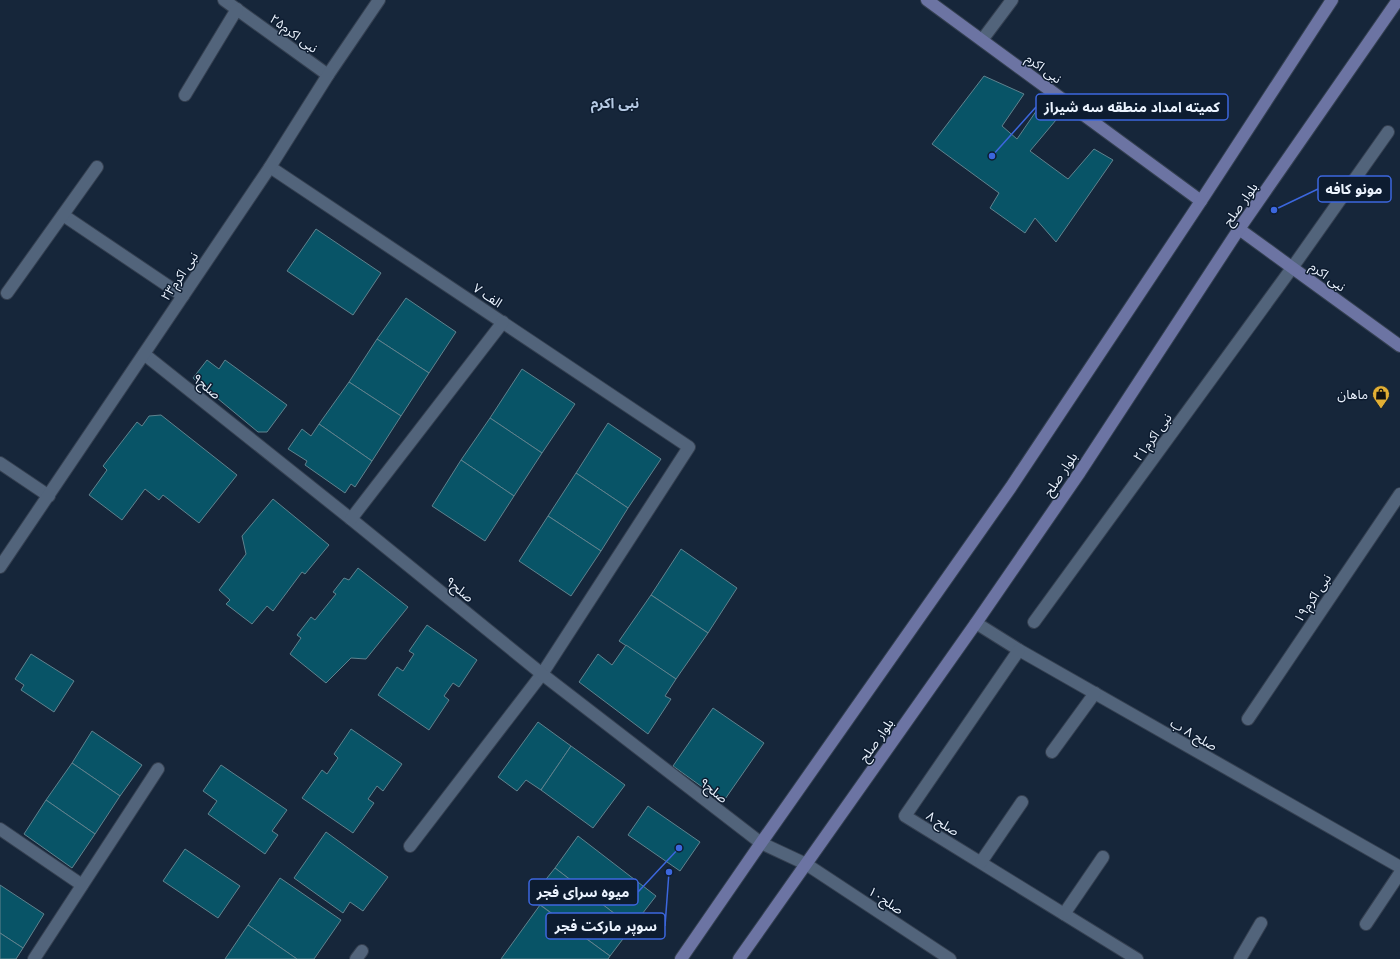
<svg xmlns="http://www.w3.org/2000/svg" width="1400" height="959" font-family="Helvetica,'Noto Sans Arabic',sans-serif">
<rect width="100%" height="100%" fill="#16263a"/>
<g fill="#085467" stroke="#60828e">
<polygon points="984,76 1024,94 1002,126 1017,139 1039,107 1056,120 1030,151 1068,179 1094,149 1113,160 1056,242 1035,218 1025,233 990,208 999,193 932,144"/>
<polygon points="316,229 381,273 353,315 287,271"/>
<polygon points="406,298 456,332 429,373 377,339"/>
<polygon points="377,339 429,373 401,416 349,382"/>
<polygon points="207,360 219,369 225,360 287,405 267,432 258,432 193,378"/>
<polygon points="522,369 575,404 542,453 490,418"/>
<polygon points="349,382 401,416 372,461 319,424"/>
<polygon points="161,415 237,475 199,523 163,495 159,500 145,489 122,520 89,495 107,470 103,466 137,422 142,426 149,416"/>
<polygon points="490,418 542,453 514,496 461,460"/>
<polygon points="608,423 661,459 628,508 576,473"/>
<polygon points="319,424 372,461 355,487 351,484 345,493 305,465 307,461 288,449 302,429 311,436"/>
<polygon points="461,460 514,496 485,541 432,506"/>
<polygon points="576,473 628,508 601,551 548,516"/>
<polygon points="273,499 329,545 305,574 302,572 273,611 267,606 252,624 226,604 230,600 219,590 246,554 242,536"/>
<polygon points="548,516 601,551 571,596 519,561"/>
<polygon points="681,549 737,588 708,633 651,595"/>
<polygon points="358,568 408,607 366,659 351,658 326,683 290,654 301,638 297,635 311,617 315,620 336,594 333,592 344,578 349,580"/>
<polygon points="651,595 708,633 676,679 619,641"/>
<polygon points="427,625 477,660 459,687 453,683 444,696 449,700 429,730 378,695 397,667 403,671 414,654 409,651"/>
<polygon points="626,645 676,679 665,696 671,699 648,734 579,682 598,654 612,665"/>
<polygon points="31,654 74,681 54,712 21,690 24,685 15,679"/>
<polygon points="713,708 764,743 723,802 673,766"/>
<polygon points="538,722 571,746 541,790 526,780 517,791 498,777"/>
<polygon points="351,729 402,764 383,791 377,786 368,799 374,803 353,833 302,798 322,770 327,774 338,758 334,754"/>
<polygon points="92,731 142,765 120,796 72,763"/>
<polygon points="571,746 625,785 593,828 541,790"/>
<polygon points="72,763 120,796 95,834 46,800"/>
<polygon points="221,765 287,810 272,831 278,835 265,854 208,814 217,801 203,791"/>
<polygon points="46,800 95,834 72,868 24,834"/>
<polygon points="648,806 700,842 680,871 628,835"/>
<polygon points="326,832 388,877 363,911 350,902 343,913 294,878"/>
<polygon points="578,836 656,896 632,927 555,868"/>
<polygon points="185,849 240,886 218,918 163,881"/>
<polygon points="555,868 632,927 610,956 531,898"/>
<polygon points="280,878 341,920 314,959 297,959 248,925"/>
<polygon points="0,885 44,914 23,948 0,933"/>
<polygon points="540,905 610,956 608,959 501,959"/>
<polygon points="248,925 297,959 225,959"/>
<polygon points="0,933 23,948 16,959 0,959"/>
</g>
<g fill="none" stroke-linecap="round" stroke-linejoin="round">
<g stroke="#354051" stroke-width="14">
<g id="street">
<polyline points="224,0 328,75"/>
<polyline points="982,40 1012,0"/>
<polyline points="185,95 237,9"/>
<polyline points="270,167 689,447 542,674 410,846"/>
<polyline points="63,215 183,296"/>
<polyline points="7,293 97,167"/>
<polyline points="144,354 351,519 542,674 761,843 806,864 950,959"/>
<polyline points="0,463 49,496"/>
<polyline points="351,519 503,322"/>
<polyline points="0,567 270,167 328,75 379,0"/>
<polyline points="1034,622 1292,268 1388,132"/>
<polyline points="976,623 1019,650 1400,867"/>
<polyline points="1019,650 905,816 1137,959"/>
<polyline points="1248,719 1400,494"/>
<polyline points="1052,752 1095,693"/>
<polyline points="0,829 82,885"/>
<polyline points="981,862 1022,802"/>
<polyline points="1064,914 1103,857"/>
<polyline points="1366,924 1400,873"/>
<polyline points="34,959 158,769"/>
<polyline points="356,959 362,951"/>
<polyline points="1240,959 1261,923"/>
</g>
</g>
<g stroke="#354051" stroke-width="14">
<g id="secondary">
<polyline points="927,0 1201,201"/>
<polyline points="1239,229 1400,346"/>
<polyline points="681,959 761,843 1011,487 1201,201 1332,0"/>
<polyline points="739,959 976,623 1080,472 1239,229 1398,0"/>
</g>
</g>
<use href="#street" stroke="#52647b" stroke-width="12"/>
<use href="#secondary" stroke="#6c74a3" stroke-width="12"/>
</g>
<defs>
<g id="shop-pin" transform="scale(0.9)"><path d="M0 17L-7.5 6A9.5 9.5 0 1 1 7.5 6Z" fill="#e2af34" stroke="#0d1c30"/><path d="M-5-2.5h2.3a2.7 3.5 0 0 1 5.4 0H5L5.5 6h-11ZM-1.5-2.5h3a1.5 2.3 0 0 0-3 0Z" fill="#111"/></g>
</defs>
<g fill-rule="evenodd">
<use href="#shop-pin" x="1381" y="394"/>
</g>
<g text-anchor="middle" stroke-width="3" stroke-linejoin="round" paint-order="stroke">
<g font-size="13" fill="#ebf3fe" stroke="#0d1c30">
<text transform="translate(294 33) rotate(36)" y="5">نبی اکرم۲۵</text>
<text transform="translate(1044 68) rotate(36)" y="5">نبی اکرم</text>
<text transform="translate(1240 204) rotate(-55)" y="5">بلوار صلح</text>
<text transform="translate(179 276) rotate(-56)" y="5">نبی اکرم۲۳</text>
<text transform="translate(1328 276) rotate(36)" y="5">نبی اکرم</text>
<text transform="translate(488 295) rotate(34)" y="5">۷ الف</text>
<text transform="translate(207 386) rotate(39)" y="5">صلح۹</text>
<text transform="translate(1152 437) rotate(-54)" y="5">نبی اکرم۲۱</text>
<text transform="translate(1060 474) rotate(-56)" y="5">بلوار صلح</text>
<text transform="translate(460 589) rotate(39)" y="5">صلح۹</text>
<text transform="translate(1312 598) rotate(-56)" y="5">نبی اکرم۱۹</text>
<text transform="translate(1194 734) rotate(30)" y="5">صلح ۸ ب</text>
<text transform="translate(876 740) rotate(-55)" y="5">بلوار صلح</text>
<text transform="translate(714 790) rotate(38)" y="5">صلح۹</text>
<text transform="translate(943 823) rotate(31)" y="5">۸ صلح</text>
<text transform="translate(886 900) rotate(33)" y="5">صلح۱۰</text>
</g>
<g font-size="13" fill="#ebf3fe" stroke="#0d1c30" text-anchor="end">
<text x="1368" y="399">ماهان</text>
</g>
<g font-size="14" font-weight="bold" fill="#b6cae4" stroke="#0d1c30">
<text x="615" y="108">نبی اکرم</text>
</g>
</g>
<path fill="none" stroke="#3c67de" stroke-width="1.5" d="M992 156L1036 107M1274 210L1318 189M679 848L638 892M669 872L665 926"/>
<g fill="#3c67de" stroke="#0d1c30" stroke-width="1.5">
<circle cx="992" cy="156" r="4"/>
<circle cx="1274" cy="210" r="4"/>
<circle cx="679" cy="848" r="4"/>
<circle cx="669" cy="872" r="4"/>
</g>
<g fill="#0d1c30" stroke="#3c67de" stroke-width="1.5">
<rect x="1036" y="94" width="192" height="26" rx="4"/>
<rect x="1318" y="176" width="73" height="26" rx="4"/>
<rect x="529" y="879" width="109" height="26" rx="4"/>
<rect x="546" y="913" width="119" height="26" rx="4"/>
</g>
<g font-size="14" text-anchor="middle" font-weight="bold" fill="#ebf3fe">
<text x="1132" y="112">کمیته امداد منطقه سه شیراز</text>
<text x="1354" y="194">مونو کافه</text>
<text x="583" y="897">میوه سرای فجر</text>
<text x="606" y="931">سوپر مارکت فجر</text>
</g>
</svg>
